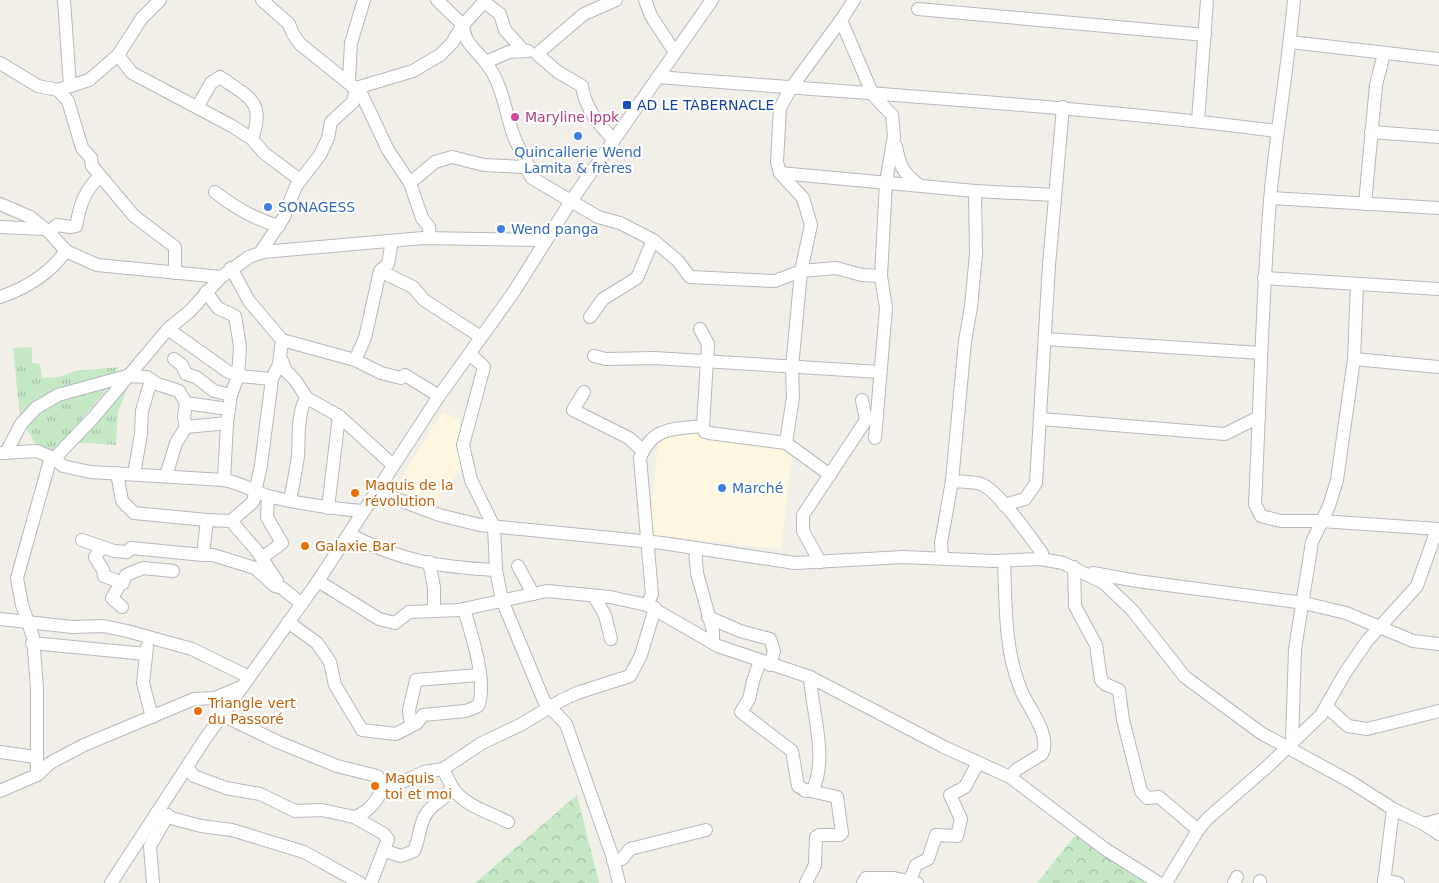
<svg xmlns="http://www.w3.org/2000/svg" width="1439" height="883" font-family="'DejaVu Sans',sans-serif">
<defs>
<pattern id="grass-tufts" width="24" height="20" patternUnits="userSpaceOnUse" patternTransform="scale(1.25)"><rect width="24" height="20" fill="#c5e8c5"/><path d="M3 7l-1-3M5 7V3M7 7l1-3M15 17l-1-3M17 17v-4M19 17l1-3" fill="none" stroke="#a3c0a4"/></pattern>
<pattern id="forest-crowns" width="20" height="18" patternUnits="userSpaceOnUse" patternTransform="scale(1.25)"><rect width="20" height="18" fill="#c5e8c5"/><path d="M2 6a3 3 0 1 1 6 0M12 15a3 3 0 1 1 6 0" fill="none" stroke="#a3c0a4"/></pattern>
</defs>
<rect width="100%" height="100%" fill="#f1efe8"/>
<g fill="#fef7e0">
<polygon points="443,412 459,420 461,469 431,511 391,496 435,423"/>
<polygon points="660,424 794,440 781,549 649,535"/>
</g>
<g fill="url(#grass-tufts)">
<polygon points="32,347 32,363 40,364 42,378 59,377 75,371 119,367 109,380 20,417 13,348"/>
<polygon points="115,385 128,387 118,412 116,445 74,442"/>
<polygon points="104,387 107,389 55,451 35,443 24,425 53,399"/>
</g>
<g fill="url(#forest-crowns)">
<polygon points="577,795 599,883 475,883"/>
<polygon points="1077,833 1147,883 1037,883"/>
</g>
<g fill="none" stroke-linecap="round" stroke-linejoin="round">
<g stroke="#b5b8bc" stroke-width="14">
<g id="minor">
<polyline points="64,0 70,86"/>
<polyline points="262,0 289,24 293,34 300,44 361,93 388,150 410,183 422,218 429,227 430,238"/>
<path d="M437,0l26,25c1,19 13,24 23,38 16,20 19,47 27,71 5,14 13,25 18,38"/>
<polyline points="645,0 651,16 674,51"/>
<polyline points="854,0 841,20 873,95 892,115 894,136 886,182 881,276 886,308 875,438"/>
<path d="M1294,0c-6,67 -18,133 -24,200 -8,101 -10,203 -15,304l6,12 20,5h40l118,8"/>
<polyline points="918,9 1205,35"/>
<polyline points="1290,42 1439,59"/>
<polyline points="118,55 132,73 232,126 252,139 264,153 300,180"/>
<polyline points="486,62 509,52 528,51"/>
<polyline points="0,63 38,86 58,90 68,101 82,148 91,158 92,166 134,216 175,247 175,273"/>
<path d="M658,77c207,17 414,28 619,54"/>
<polyline points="349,81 351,43 364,0"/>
<polyline points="58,90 89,80 118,55 142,18 160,0"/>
<path d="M198,106l13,-23 9,-6c28,20 46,24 32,62"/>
<polyline points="1198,121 1207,0"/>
<polyline points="1371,132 1439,137"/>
<path d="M614,140c-15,-15 -29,-32 -32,-54l-24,-14 -21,-18 47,-40 32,-14"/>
<path d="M896,146c3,17 7,28 22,38"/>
<polyline points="780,173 975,191 1055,195"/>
<polyline points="410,183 435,162 452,157 484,165 525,167 532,178 598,217 620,223 653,240 678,261 690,277 775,281 801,271 836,268 862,275 881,276"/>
<path d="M215,192c20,16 39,27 64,34"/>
<polyline points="1271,198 1439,208"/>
<polyline points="0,204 30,217 49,232 66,251 97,265 221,277 249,257 263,252 423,238 546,240"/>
<polyline points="1365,204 1376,85 1384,54"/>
<polyline points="0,227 44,229"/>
<path d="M49,232l8,-7 13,2 6,-1c4,-21 8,-35 24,-50"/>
<polyline points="260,253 284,217 296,186 320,155 328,138 331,122 353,102 356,88 413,71 440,55 452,43 463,25 484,2 500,14 505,30 523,50"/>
<polyline points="231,268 249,301 282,340 279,364 272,379 261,465 253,502 231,521 207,520 203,555 213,555 255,568 275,586 282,588 302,604"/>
<polyline points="380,271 413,287 424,300 481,337"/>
<polyline points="1264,278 1439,289"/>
<path d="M0,297c27,-9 49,-23 66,-46"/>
<polyline points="590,317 603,299 637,278 653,240"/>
<polyline points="168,329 227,371 238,376 240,346 235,316 218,308 206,292"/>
<polyline points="1045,339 1261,353"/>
<polyline points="282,340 355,360 381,373 401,378 405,375 439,396"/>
<polyline points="470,354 484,367 463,445 471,480 494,527 496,570 502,600 544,701 566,724 613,858 619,883"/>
<polyline points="280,356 286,371 295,380 307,398 339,416 393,465"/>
<polyline points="594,356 606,359 654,358 880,372"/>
<polyline points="174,359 182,365 186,374 196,377 214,391 231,395"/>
<polyline points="1354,359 1439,367"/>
<polyline points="355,360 365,338 380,271 388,264 392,241"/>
<polyline points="584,392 573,410 629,438 643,451"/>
<polyline points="186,403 184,417 186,427"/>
<polyline points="1041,419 1225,434 1259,417"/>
<polyline points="703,426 705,432 709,433 786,443 830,475"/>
<polyline points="786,443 793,397 792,368 801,271 811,225 803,198 780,173 777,162 780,108 791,88 841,20"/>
<path d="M0,453l37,-2 18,8 8,7 27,6 134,8c17,3 29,11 44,16 31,8 62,12 94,15"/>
<polyline points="6,453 21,424 36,408 58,395 127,376 147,377 157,384 179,391 186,403 228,409"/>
<polyline points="117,473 122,501 134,513 207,520"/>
<polyline points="134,474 141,434 142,411 151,380"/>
<polyline points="166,476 176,443 186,427 227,423 231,395 238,376 272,379"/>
<polyline points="224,480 227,423"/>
<path d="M952,481c9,1 23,0 31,4 17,8 47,52 59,68l-1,6"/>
<polyline points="376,491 439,515 480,525 662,543 795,563 903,557 994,561 1041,559 1063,563 1104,583 1132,610 1185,677 1261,733 1351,782 1393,809 1424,824 1439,834"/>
<path d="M290,500c3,-15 6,-29 8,-44 1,-14 -1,-48 9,-58"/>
<polyline points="1004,505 1025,499 1036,483 1049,265 1063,107"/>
<polyline points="328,508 339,416"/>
<polyline points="231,521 257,551 277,581"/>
<path d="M349,534c51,27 90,33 147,36"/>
<polyline points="82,540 114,551 127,552 131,548 203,555"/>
<polyline points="102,547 95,557 103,570 104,576 123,583 126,575 143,568 173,571"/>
<polyline points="695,548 697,573 713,631 713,643"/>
<polyline points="262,558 282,543 267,517 268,496"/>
<polyline points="942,558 941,543 952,481 965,341 971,307 976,254 975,191"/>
<path d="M1004,561c2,44 0,88 17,129 7,18 31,45 21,64l-26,16 -6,7"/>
<polyline points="429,562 434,587 434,611"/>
<polyline points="820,562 803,531 803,515 866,420 862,400"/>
<polyline points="518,566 533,594"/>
<polyline points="1074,567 1075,606 1096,645 1101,680 1105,684 1119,690 1123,720 1141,791 1147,798 1159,797 1198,830"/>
<polyline points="1093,573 1137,581 1304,603 1346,613 1413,641 1439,644"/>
<polyline points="318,581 379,619 395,623 409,612 459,610 547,591 610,597 647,605 718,646 810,677 944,747 1010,777 1105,849 1159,883"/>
<polyline points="121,583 112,598 122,607"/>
<polyline points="594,596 605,615 611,639"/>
<path d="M647,605l5,-11 -12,-136c12,-31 33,-29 63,-32l5,-82 -8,-15"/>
<polyline points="708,617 740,631 770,639 774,651 770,665"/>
<polyline points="0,619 72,627 103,626 127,631 192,649 249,677"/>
<path d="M288,622l29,21 13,19 5,23 27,45 34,4 21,-11 6,-8 43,-4 12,-5c10,-23 -7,-73 -14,-97"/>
<polyline points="32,643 146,654"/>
<polyline points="147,647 143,683 152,717"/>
<path d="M760,661l-7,20 -4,18 -8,13 51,39 6,35 8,5 7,-2c15,-30 -1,-78 -3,-112"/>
<polyline points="1327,707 1348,726 1367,729 1439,711"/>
<polyline points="411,725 409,710 416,680 479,675"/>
<polyline points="1292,741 1295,649 1312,542 1329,506 1337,480 1354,359 1357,285"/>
<polyline points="0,752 35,757"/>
<path d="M187,767l7,9 32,12 34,6 35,17 27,-1 32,7c14,-3 37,-28 23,-41l-40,-10 -59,-24 -56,-27"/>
<polyline points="37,775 37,688 33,637 22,605 17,578 49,464 93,418 168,329 190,311 221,277"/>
<polyline points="382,787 396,785 424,772 443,769"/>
<path d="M452,787c12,19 37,25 56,35"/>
<polyline points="0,791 37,775 50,763 84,745 194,699 215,698 241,687"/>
<polyline points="156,814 201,826 232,830 304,852 360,883"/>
<polyline points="354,817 384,834 388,839 371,883"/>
<polyline points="1424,824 1439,820"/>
<path d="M385,851l16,5 13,-5c6,-13 5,-31 16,-42 9,-10 13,-7 22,-22l-9,-18 39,-26 38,-18 42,-25 15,-7 53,-17 11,-21 14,-47"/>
<polyline points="613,861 622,859 630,849 706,830"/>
<polyline points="910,880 916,865 928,859 936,835 957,836 961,819 950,795 965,787 978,763"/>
<polyline points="1384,880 1398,883"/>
<polyline points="1260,881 1260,883"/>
<polyline points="111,883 205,739 318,581 439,396 513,293 571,201 712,0"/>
<polyline points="153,883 150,846 168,815"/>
<polyline points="806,883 815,865 816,837 819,835 840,835 842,833 837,797 811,791"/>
<polyline points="863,883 866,878 894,878 917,883"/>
<polyline points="1166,883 1198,830 1207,819 1268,766 1321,715 1345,673 1367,641 1417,586 1437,529"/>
<polyline points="1234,883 1237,877"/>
<polyline points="1384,883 1393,809"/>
</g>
</g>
<use href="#minor" stroke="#fff" stroke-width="12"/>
</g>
<rect fill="#1a4fb4" stroke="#fff" stroke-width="2" x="622" y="100" width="10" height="10" rx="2.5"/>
<circle fill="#d1479c" stroke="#fff" stroke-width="2" cx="515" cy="117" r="5"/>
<g fill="#3f7fe0" stroke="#fff" stroke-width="2">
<circle cx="578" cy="136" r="5"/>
<circle cx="268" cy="207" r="5"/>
<circle cx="501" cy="229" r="5"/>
<circle cx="722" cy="488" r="5"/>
</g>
<g fill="#e8710a" stroke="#fff" stroke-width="2">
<circle cx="355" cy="493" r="5"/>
<circle cx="305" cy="546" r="5"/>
<circle cx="198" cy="711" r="5"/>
<circle cx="375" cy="786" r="5"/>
</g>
<g text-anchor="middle" stroke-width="4.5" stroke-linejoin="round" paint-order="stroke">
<g font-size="14" fill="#164399" stroke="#fff" text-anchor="start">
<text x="637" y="110">AD LE TABERNACLE</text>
</g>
<g font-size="14" fill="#b23c85" stroke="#fff" text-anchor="start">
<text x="525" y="122">Maryline lppk</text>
</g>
<g font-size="14" fill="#366cbe" stroke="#fff" text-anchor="start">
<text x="578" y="157" text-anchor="middle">Quincallerie Wend<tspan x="578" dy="16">Lamita &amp; frères</tspan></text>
<text x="278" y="212">SONAGESS</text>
<text x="511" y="234">Wend panga</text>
<text x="732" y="493">Marché</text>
</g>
<g font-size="14" fill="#c56008" stroke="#fff" text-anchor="start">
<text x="365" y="490">Maquis de la<tspan x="365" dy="16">révolution</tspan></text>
<text x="315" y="551">Galaxie Bar</text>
<text x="208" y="708">Triangle vert<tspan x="208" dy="16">du Passoré</tspan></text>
<text x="385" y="783">Maquis<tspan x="385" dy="16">toi et moi</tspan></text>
</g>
</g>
</svg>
